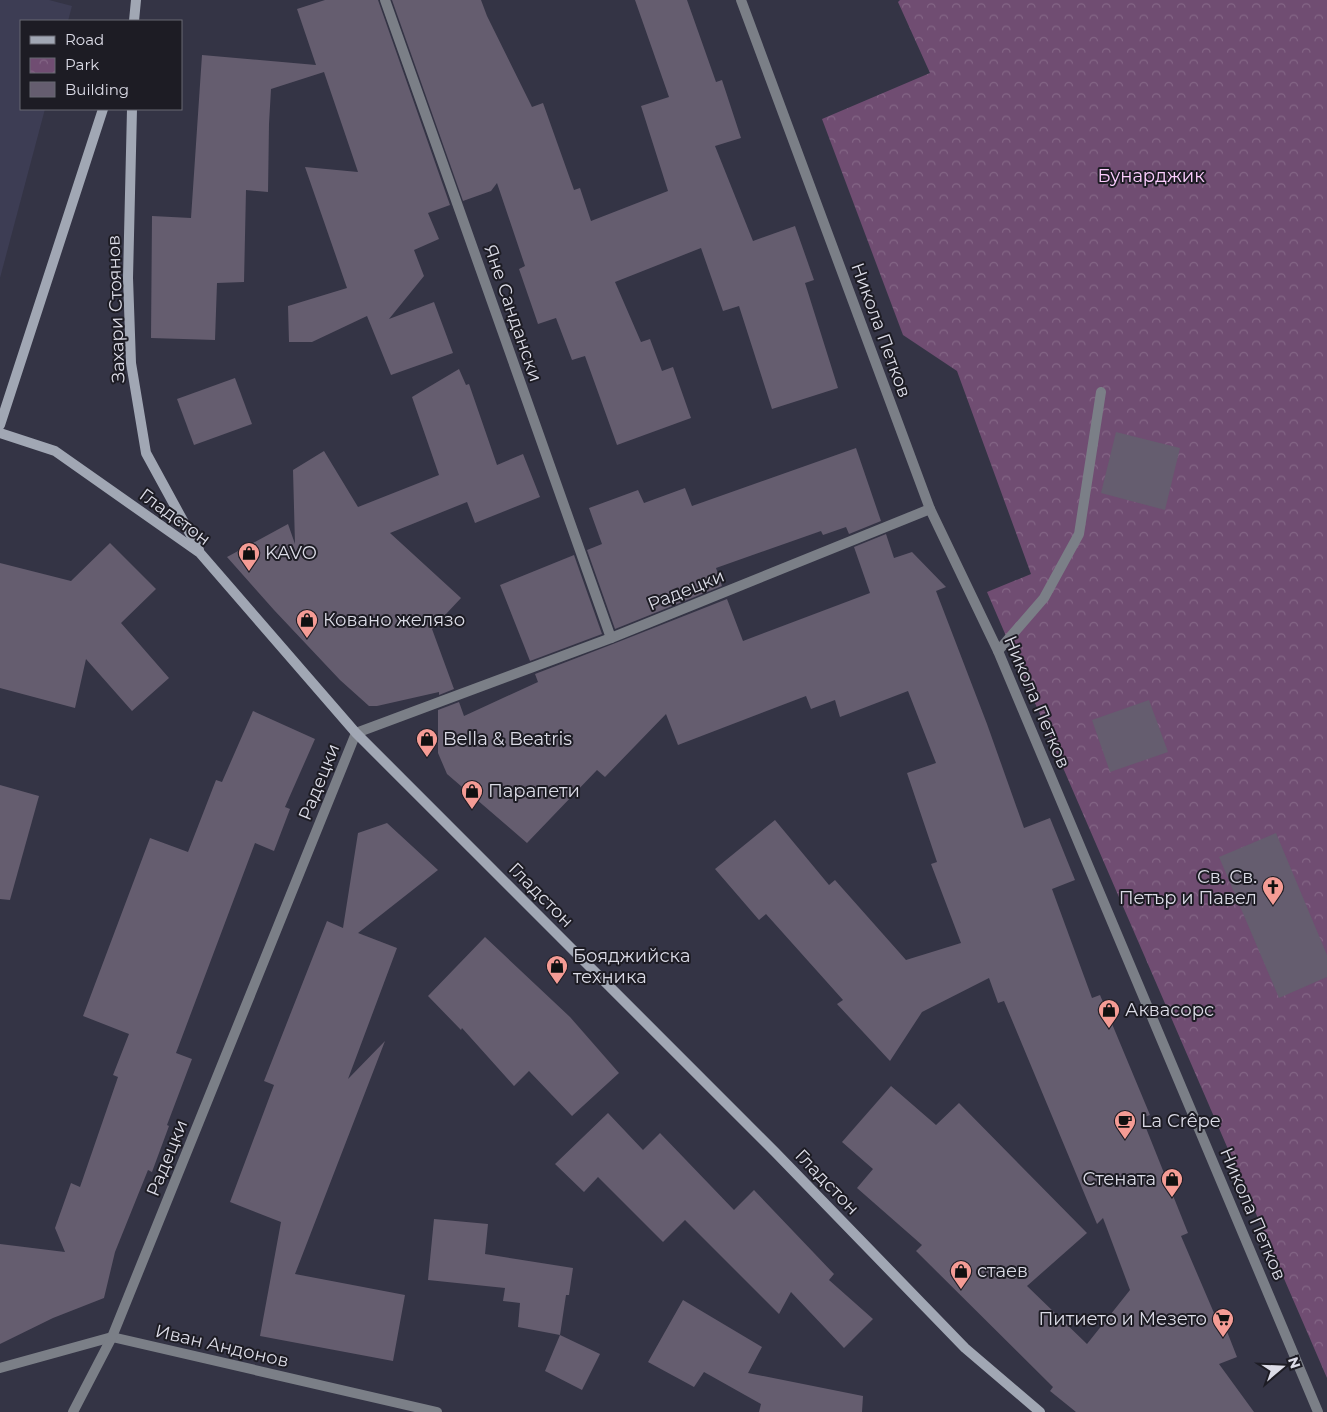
<svg xmlns="http://www.w3.org/2000/svg" width="1327" height="1412" font-family="Montserrat,sans-serif">
<defs>
<pattern id="park-crowns" width="20" height="18" patternUnits="userSpaceOnUse" patternTransform="scale(1.25)"><rect width="20" height="18" fill="#704d72"/><path d="M2 6a3 3 0 1 1 6 0M12 15a3 3 0 1 1 6 0" fill="none" stroke="#846686"/></pattern>
</defs>
<rect width="100%" height="100%" fill="#343445"/>
<polygon fill="#3d3d54" points="0,0 49,0 72,6 68,21 21,21 21,109 45,109 0,278"/>
<polygon fill="url(#park-crowns)" points="900,0 1327,0 1327,1378 987,592 1031,574 957,371 903,335 822,119 930,73 898,2"/>
<g fill="#655d6f">
<polygon points="325,0 378,0 450,205 428,213 439,239 414,250 424,276 389,319 434,302 453,353 391,375 367,316 312,342 289,342 288,306 347,288 305,167 358,172 324,72 271,89 269,124 268,192 246,190 244,282 217,283 215,340 151,338 152,216 191,218 202,55 316,65 297,9"/>
<polygon points="392,0 481,0 487,16 532,107 543,103 574,190 580,188 591,221 668,191 641,106 669,97 635,0 687,0 716,82 722,80 741,138 715,146 753,241 795,226 814,280 805,283 838,388 772,409 739,306 723,311 701,248 615,282 641,342 650,339 662,371 673,367 691,418 617,445 585,356 572,360 556,318 538,324 519,269 525,266 497,183 491,191 463,201"/>
<polygon points="459,369 466,385 469,384 497,465 523,454 540,497 475,523 467,502 390,533 461,598 432,629 454,689 439,695 439,692 377,706 369,706 340,680 274,610 227,557 288,524 295,544 293,470 324,451 358,507 439,475 412,397"/>
<polygon points="235,378 252,424 194,445 177,399"/>
<polygon points="1116,432 1180,448 1165,510 1101,493"/>
<polygon points="856,448 881,521 849,534 846,527 823,535 821,531 716,568 722,586 615,629 587,550 602,544 589,508 638,490 644,503 685,488 692,506"/>
<polygon points="886,534 894,558 912,552 946,587 936,591 987,724 1024,828 1050,818 1075,880 1052,889 1092,998 1100,995 1150,1115 1142,1118 1188,1233 1181,1236 1214,1313 1219,1311 1237,1357 1219,1364 1254,1412 1076,1412 1050,1391 1053,1387 916,1251 922,1245 857,1188 873,1169 842,1142 891,1086 936,1125 959,1103 1087,1233 1027,1286 1087,1344 1130,1290 1103,1218 1097,1224 1004,1001 998,1003 989,978 922,1012 890,1061 837,1004 843,1000 766,914 759,920 715,869 775,820 829,885 835,880 906,960 961,943 931,864 937,862 907,773 936,763 908,691 840,717 835,700 811,709 806,696 678,745 666,714 605,777 597,770 527,843 447,774 438,753 438,710 459,702 464,716 538,682 535,674 613,644 727,599 743,641 870,593 854,547"/>
<polygon points="110,543 156,589 121,623 169,678 132,711 86,659 75,708 0,688 0,563 71,581"/>
<polygon points="574,555 602,634 530,661 500,585"/>
<polygon points="1149,700 1168,752 1110,772 1092,720"/>
<polygon points="253,711 315,739 285,807 290,809 274,851 255,843 176,1053 192,1059 167,1125 169,1126 152,1172 148,1170 115,1252 104,1298 53,1318 0,1344 0,1244 65,1252 55,1228 71,1183 80,1187 118,1077 113,1075 129,1034 83,1016 150,838 188,852 216,780 222,782"/>
<polygon points="0,785 39,796 10,900 0,899"/>
<polygon points="387,823 438,870 358,933 397,948 348,1079 385,1041 295,1274 405,1295 393,1361 260,1336 281,1222 230,1202 274,1085 264,1081 327,921 343,928 358,833"/>
<polygon points="1276,833 1327,955 1327,977 1279,998 1219,857"/>
<polygon points="485,937 570,1017 619,1073 572,1116 529,1071 514,1086 462,1028 461,1030 428,996"/>
<polygon points="608,1113 643,1150 660,1133 734,1210 754,1190 834,1274 829,1280 873,1319 844,1348 791,1292 779,1314 685,1220 663,1242 598,1177 584,1192 555,1164"/>
<polygon points="434,1219 488,1224 485,1254 573,1268 569,1295 566,1295 560,1335 518,1327 520,1303 503,1301 505,1288 428,1280"/>
<polygon points="683,1300 762,1347 748,1373 863,1396 862,1412 759,1412 761,1404 704,1372 694,1387 648,1362"/>
<polygon points="560,1335 600,1354 582,1390 545,1371"/>
</g>
<g fill="none" stroke-linecap="round" stroke-linejoin="round">
<polyline stroke="#7b7f87" stroke-width="10" points="998,651 1044,598 1079,534 1101,392"/>
<g stroke="#7b7f87" stroke-width="10">
<polyline points="385,0 611,638"/>
<polyline points="741,0 930,509 998,651 1318,1412"/>
<polyline points="0,1368 112,1337 437,1412"/>
<polyline points="73,1412 112,1337 356,733 611,638 930,509"/>
</g>
<g stroke="#a1a7b4" stroke-width="10">
<polyline points="134,21 136,0"/>
<polyline points="132,109 128,278 131,363 146,453 199,550"/>
<polyline points="0,425 103,109"/>
<polyline points="0,433 55,451 200,553 356,733 775,1152 965,1348 1040,1412"/>
</g>
</g>
<defs>
<g id="shop-pin" transform="scale(1.125)"><path d="M0 17L-7.5 6A9.5 9.5 0 1 1 7.5 6Z" fill="#f59c95" stroke="#1d1c24"/><path d="M-5-2.5h2.3a2.7 3.5 0 0 1 5.4 0H5L5.5 6h-11ZM-1.5-2.5h3a1.5 2.3 0 0 0-3 0Z" fill="#111"/></g>
<g id="church-pin" transform="scale(1.125)"><path d="M0 17L-7.5 6A9.5 9.5 0 1 1 7.5 6Z" fill="#f59c95" stroke="#1d1c24"/><path d="M-1.2-6h2.4v3.5h3.3v2.4h-3.3V6h-2.4V-.1h-3.3v-2.4h3.3Z" fill="#111"/></g>
<g id="cafe-pin" transform="scale(1.125)"><path d="M0 17L-7.5 6A9.5 9.5 0 1 1 7.5 6Z" fill="#f59c95" stroke="#1d1c24"/><path d="M-5.5-4.5H6V0H3Q3 3.5 0 3.5H-2.5Q-5.5 3.5-5.5 0ZM3-3.2v2h1.7v-2ZM-6 4.5H4V6H-6Z" fill="#111"/></g>
<g id="supermarket-pin" transform="scale(1.125)"><path d="M0 17L-7.5 6A9.5 9.5 0 1 1 7.5 6Z" fill="#f59c95" stroke="#1d1c24"/><path d="M-6-5.5h2.5l.6 2H6L4.5 2H-2.5L-4.4-4H-6ZM-1.5 3.2a1.3 1.3 0 1 0 .1 0ZM3 3.2a1.3 1.3 0 1 0 .1 0Z" fill="#111"/></g>
</defs>
<g fill-rule="evenodd">
<use href="#shop-pin" x="249" y="553"/>
<use href="#shop-pin" x="307" y="620"/>
<use href="#shop-pin" x="427" y="739"/>
<use href="#shop-pin" x="472" y="791"/>
<use href="#church-pin" x="1273" y="887"/>
<use href="#shop-pin" x="557" y="966"/>
<use href="#shop-pin" x="1109" y="1010"/>
<use href="#cafe-pin" x="1125" y="1121"/>
<use href="#shop-pin" x="1172" y="1179"/>
<use href="#shop-pin" x="961" y="1271"/>
<use href="#supermarket-pin" x="1223" y="1319"/>
</g>
<g text-anchor="middle" stroke-width="4" stroke-linejoin="round" paint-order="stroke">
<g font-size="18" fill="#fdceff" stroke="#1d1c24">
<text x="1151" y="182">Бунарджик</text>
</g>
<g font-size="18" fill="#dcdce7" stroke="#1d1c24">
<text transform="translate(116 309) rotate(-92)" y="6">Захари Стоянов</text>
<text transform="translate(513 313) rotate(71)" y="6">Яне Сандански</text>
<text transform="translate(881 330) rotate(70)" y="6">Никола Петков</text>
<text transform="translate(175 517) rotate(36)" y="6">Гладстон</text>
<text transform="translate(686 590) rotate(-22)" y="6">Радецки</text>
<text transform="translate(1037 702) rotate(67)" y="6">Никола Петков</text>
<text transform="translate(319 782) rotate(-68)" y="6">Радецки</text>
<text transform="translate(541 895) rotate(45)" y="6">Гладстон</text>
<text transform="translate(167 1158) rotate(-68)" y="6">Радецки</text>
<text transform="translate(827 1182) rotate(46)" y="6">Гладстон</text>
<text transform="translate(1253 1214) rotate(67)" y="6">Никола Петков</text>
<text transform="translate(222 1346) rotate(13)" y="6">Иван Андонов</text>
</g>
<g font-size="18" fill="#dcdce7" stroke="#1d1c24" text-anchor="start">
<text x="265" y="559">KAVO</text>
<text x="323" y="626">Ковано желязо</text>
<text x="443" y="745">Bella &amp; Beatris</text>
<text x="488" y="797">Парапети</text>
<text x="1257" y="883" text-anchor="end">Св. Св.<tspan x="1257" dy="21">Петър и Павел</tspan></text>
<text x="573" y="962">Бояджийска<tspan x="573" dy="21">техника</tspan></text>
<text x="1125" y="1016">Аквасорс</text>
<text x="1141" y="1127">La Crêpe</text>
<text x="1156" y="1185" text-anchor="end">Стената</text>
<text x="977" y="1277">стаев</text>
<text x="1207" y="1325" text-anchor="end">Питието и Мезето</text>
</g>
</g>
<rect x="20" y="20" width="162" height="90" fill="#1d1c24" stroke="#696972"/>
<rect x="30" y="36" width="25" height="8" fill="#a1a7b4" stroke="#696972"/>
<text x="65" y="45" font-size="15" fill="#dcdce7">Road</text>
<rect x="30" y="58" width="25" height="15" fill="url(#park-crowns)" stroke="#696972"/>
<text x="65" y="70" font-size="15" fill="#dcdce7">Park</text>
<rect x="30" y="82" width="25" height="15" fill="#655d6f" stroke="#696972"/>
<text x="65" y="95" font-size="15" fill="#dcdce7">Building</text>
<g transform="translate(1282 1367) rotate(71)" stroke="#1d1c24" stroke-width="4" paint-order="stroke">
<path d="M0-4L9 19L0 12L-9 19Z" fill="#dcdce7"/>
<text y="-8" font-size="14" font-weight="bold" text-anchor="middle" fill="#dcdce7">N</text>
</g>
</svg>
